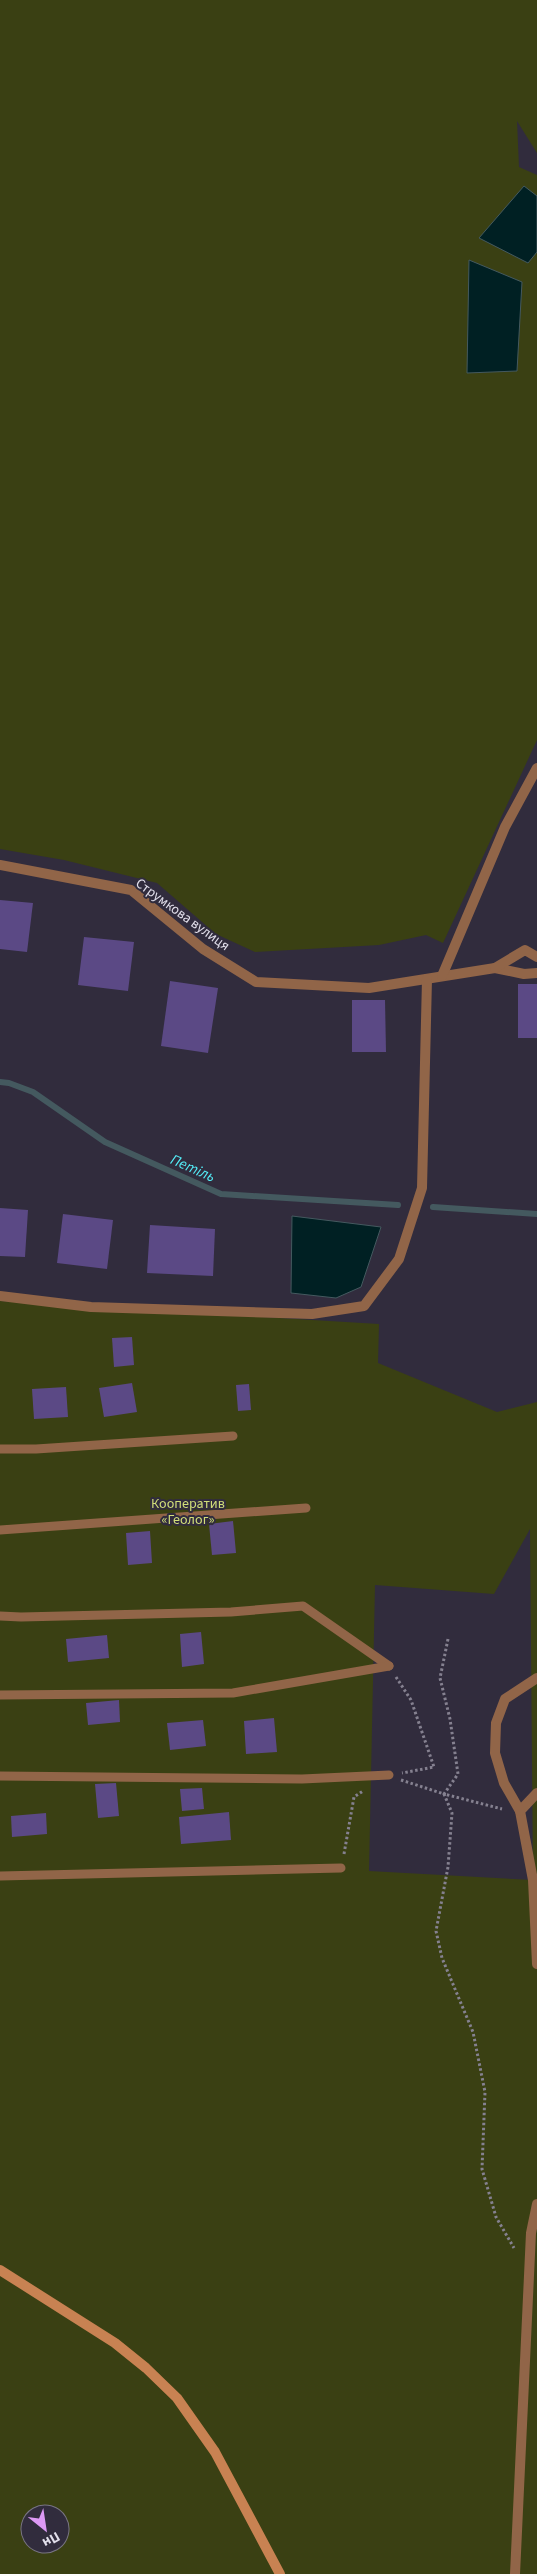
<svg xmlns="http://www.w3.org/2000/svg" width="537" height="2574" font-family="'Source Sans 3',sans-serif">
<rect width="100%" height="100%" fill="#312c3d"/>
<g fill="#3a4013" fill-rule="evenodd">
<polygon points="0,0 537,0 537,153 517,121 519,167 537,175 537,740 443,943 426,935 379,945 255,952 216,934 157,883 64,860 0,849"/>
<path d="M0,1301l379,23 -1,39 119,49 40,-10v1172h-537zM530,1529l3,351 -164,-9 6,-286 119,9zM30,2514h30v30h-30z"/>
</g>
<g fill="#002023" stroke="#44595f">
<polygon points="524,186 537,196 537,252 528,263 479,238"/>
<polygon points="469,260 522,282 517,371 467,373"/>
<polygon points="292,1216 381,1227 361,1287 336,1298 291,1293"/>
</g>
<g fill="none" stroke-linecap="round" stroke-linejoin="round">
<g stroke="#44595f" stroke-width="6">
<polyline points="0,1082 9,1083 33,1092 105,1142 221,1194 398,1205"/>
<polyline points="433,1207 537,1214"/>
</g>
</g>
<g fill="#5b4985">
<polygon points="0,900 33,903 27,952 0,949"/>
<polygon points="84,937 134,942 128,991 78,985"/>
<polygon points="170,981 218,988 208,1053 161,1046"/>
<rect x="518" y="984" width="19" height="54"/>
<polygon points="352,1000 385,1000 386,1052 352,1052"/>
<polygon points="0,1208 28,1210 25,1257 0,1256"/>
<polygon points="63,1214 113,1220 107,1269 57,1263"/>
<polygon points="150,1225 215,1229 213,1276 147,1273"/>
<polygon points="132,1337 134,1365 114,1367 112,1338"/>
<polygon points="132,1383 137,1412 104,1417 99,1388"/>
<polygon points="249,1384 251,1410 238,1411 236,1385"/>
<polygon points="66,1387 68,1417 34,1419 32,1389"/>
<polygon points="233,1521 236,1553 212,1555 209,1524"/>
<polygon points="150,1531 152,1563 128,1565 126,1533"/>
<polygon points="201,1632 204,1664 182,1667 180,1634"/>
<polygon points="107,1635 109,1658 68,1662 66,1639"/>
<polygon points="119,1700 120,1722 88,1725 86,1703"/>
<polygon points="274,1718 277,1752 246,1754 244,1721"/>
<polygon points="203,1720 206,1746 170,1750 167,1723"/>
<polygon points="116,1783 119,1816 98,1818 95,1784"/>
<polygon points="202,1788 204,1809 182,1811 180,1789"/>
<polygon points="229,1812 231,1840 181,1844 179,1817"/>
<polygon points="46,1813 47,1834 12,1837 11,1816"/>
</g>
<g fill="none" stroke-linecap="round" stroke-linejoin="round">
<g stroke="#858190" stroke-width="3" stroke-dasharray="2.5 2.5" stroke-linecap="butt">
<polyline points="448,1639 440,1678 450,1719 458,1774 444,1794 502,1809"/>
<polyline points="396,1677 411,1700 434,1767 402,1773"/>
<polyline points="401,1780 444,1794 452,1813 448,1867 436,1931 442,1958 473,2032 485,2092 482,2169 496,2217 514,2248"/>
<polyline points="344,1854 354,1797 363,1791"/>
</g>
<g stroke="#916548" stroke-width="9">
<polyline points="0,1449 36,1449 233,1436"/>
<polyline points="0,1530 306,1508"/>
<polyline points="0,1616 21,1617 231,1612 303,1606 389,1666"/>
<polyline points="0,1695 233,1693 389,1666"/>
<polyline points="0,1776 302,1779 389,1775"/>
<polyline points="0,1876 341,1868"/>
</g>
<g stroke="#916548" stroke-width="10">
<polyline points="0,865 131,890 203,949 256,982 369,988 495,968 524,974 537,973"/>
<polyline points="495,968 525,950 537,957"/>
<polyline points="442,976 505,827 537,768"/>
<polyline points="0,1296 91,1307 312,1314 364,1306 399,1259 422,1188 427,979"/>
<polyline points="537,1793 520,1811 533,1880 537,1964"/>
<polyline points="520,1811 504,1783 495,1753 496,1723 505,1699 537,1678"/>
<polyline points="515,2574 531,2233 537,2204"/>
</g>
<polyline stroke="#c88252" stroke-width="10" points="0,2270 115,2343 146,2368 177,2398 215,2452 280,2574"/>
</g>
<g text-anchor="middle" stroke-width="4" stroke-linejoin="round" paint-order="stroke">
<g font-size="14" fill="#e2dfeb" stroke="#312c3d">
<text transform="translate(183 914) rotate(36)" y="5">Струмкова вулиця</text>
</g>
<g font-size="14" fill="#d1de79" stroke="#312c3d">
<text x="188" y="1508">Кооператив<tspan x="188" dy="16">«Геолог»</tspan></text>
</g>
<g font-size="15" font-style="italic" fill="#54edf8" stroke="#312c3d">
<text transform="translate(193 1168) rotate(24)" y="5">Петіль</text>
</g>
</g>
<g transform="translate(45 2529) rotate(150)"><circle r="24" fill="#312c3d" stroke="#787483"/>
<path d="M0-4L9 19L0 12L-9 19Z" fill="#dc99f4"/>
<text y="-8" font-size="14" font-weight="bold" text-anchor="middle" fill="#e2dfeb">Пн</text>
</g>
</svg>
